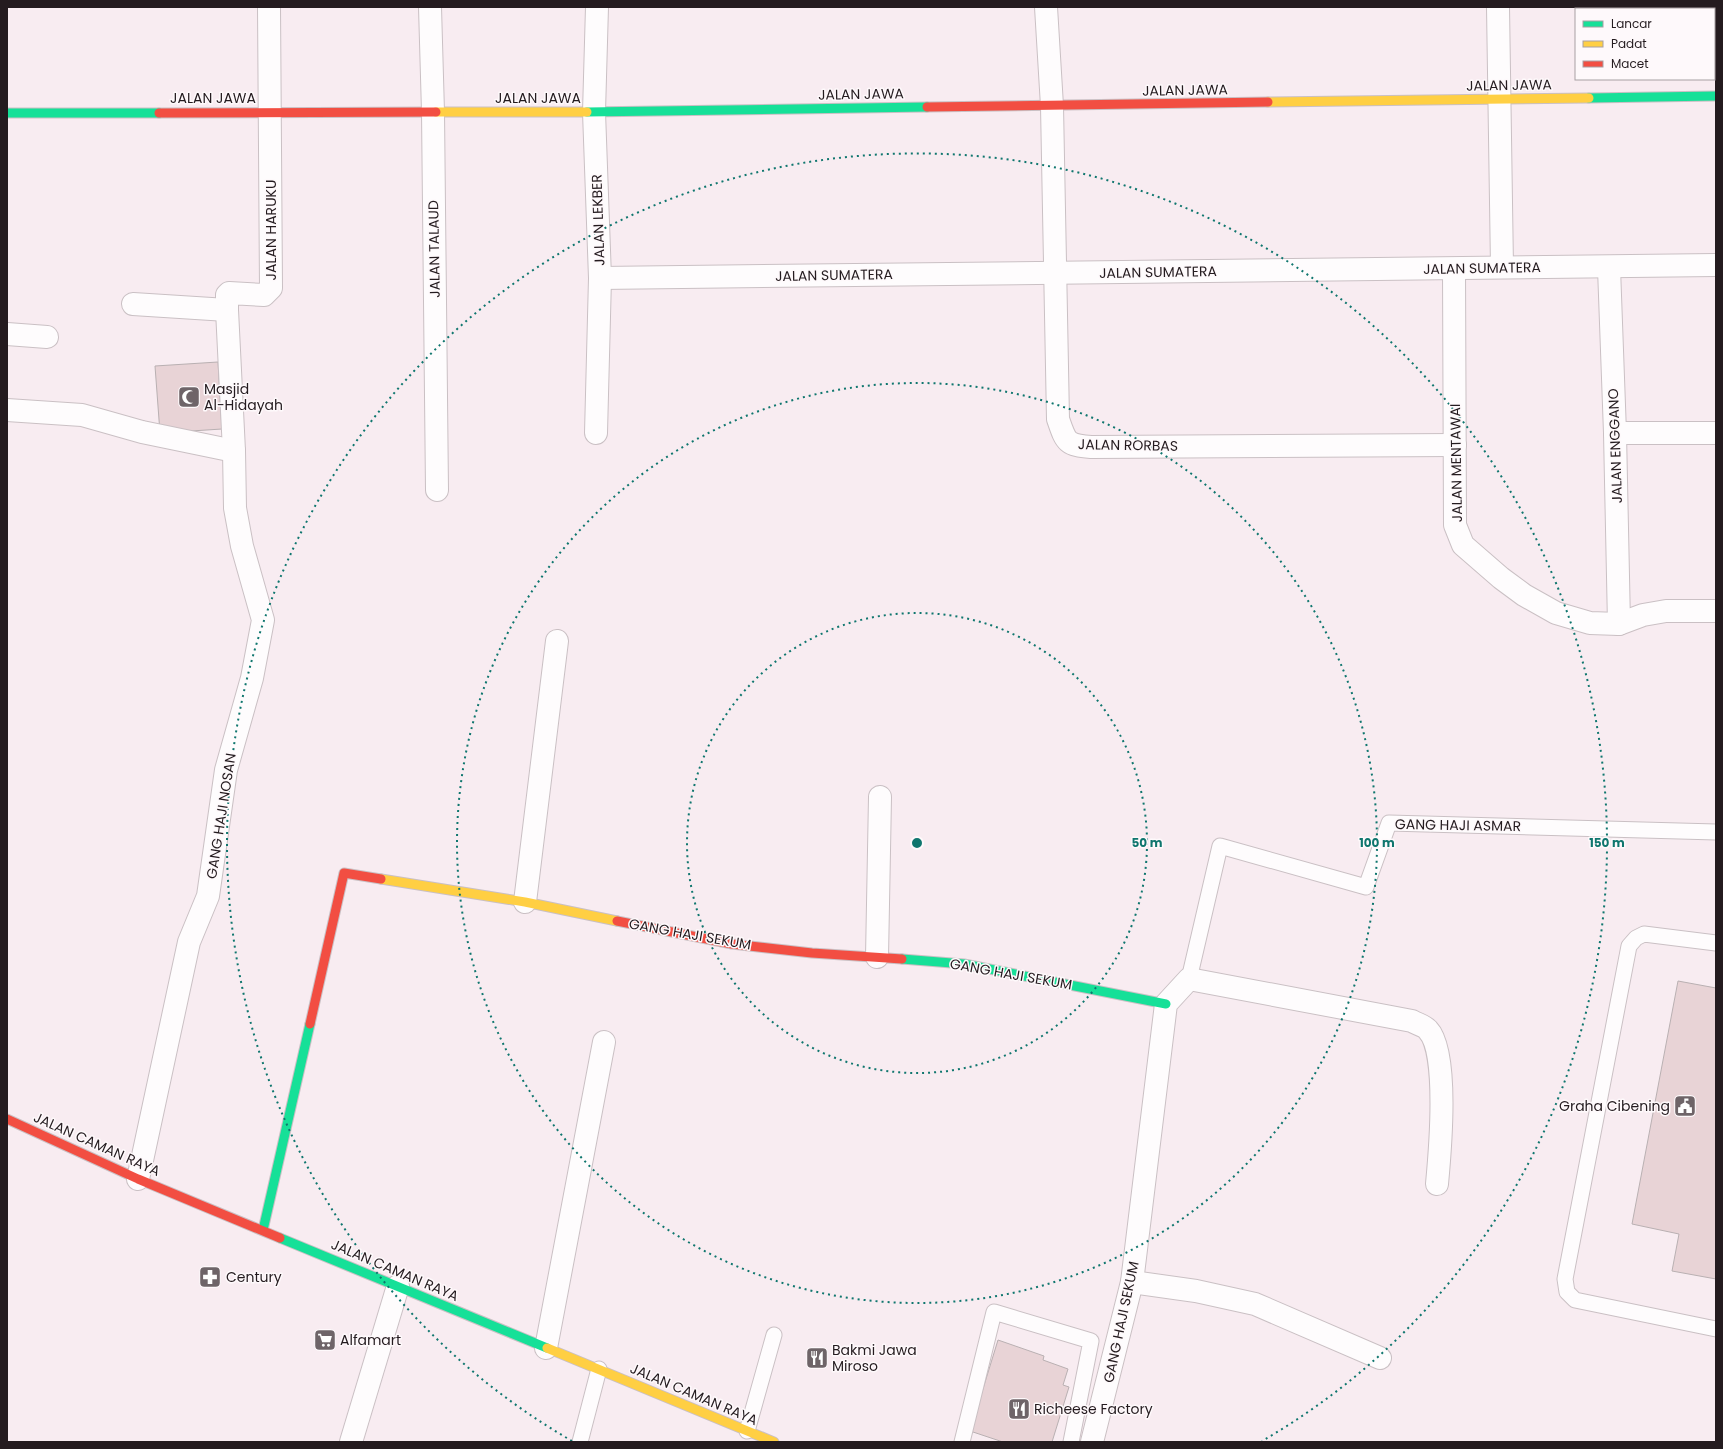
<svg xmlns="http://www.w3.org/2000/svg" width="1723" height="1449" font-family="Poppins,sans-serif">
<rect width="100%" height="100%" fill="#f8ecf1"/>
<g fill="#e8d3d6" stroke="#b9b0b2">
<polygon points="218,362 222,429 160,433 155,366"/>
<polygon points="1678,981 1716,988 1716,1279 1672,1271 1679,1234 1632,1224"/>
<polygon points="998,1340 1044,1356 1043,1360 1068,1369 1063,1385 1069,1387 1052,1442 1003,1442 970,1431"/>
</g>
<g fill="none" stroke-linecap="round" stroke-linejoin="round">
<g stroke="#cac0c4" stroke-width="17">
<g id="lane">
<polyline points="1716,943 1644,934 1636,938 1629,946 1565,1279 1567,1292 1575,1300 1716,1329"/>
<polyline points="1189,979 1220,846 1366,887 1389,823 1716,832"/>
<polyline points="747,1431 774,1335"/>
<polyline points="580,1442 599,1369"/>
<polyline points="962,1442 994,1312 1091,1341 1071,1442"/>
</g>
</g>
<g stroke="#cac0c4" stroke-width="24">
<g id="street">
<polyline points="430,7 433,112 437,490"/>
<path d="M1046,7l6,99 6,313c8,23 8,26 33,28l364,-2"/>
<polyline points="1498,7 1502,267"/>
<polyline points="1609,268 1615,433 1619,624"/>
<polyline points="1454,269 1455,525 1463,545 1501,578 1524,595 1556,613 1590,623 1619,624 1643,615 1666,611 1716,611"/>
<polyline points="600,278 1716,265"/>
<polyline points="133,304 227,310 227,295 229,293 264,295 271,288 269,7"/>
<polyline points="7,334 47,337"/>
<polyline points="7,410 82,415 142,432 234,451"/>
<polyline points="596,433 600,278 594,112 597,7"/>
<polyline points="1615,433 1716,433"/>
<polyline points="525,902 557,641"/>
<polyline points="877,957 880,797"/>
<polyline points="138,1179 189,942 208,896 226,770 252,678 263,620 242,546 235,508 234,451 227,310"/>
<polyline points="1132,1282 1196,1291 1255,1304 1380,1358"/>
<polyline points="546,1348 604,1042"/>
<polyline points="351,1442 398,1286"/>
<path d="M1092,1442l40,-160 34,-278 23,-25 223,42c5,3 13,5 16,9 21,22 12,122 9,154"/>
</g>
</g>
<g stroke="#cac0c4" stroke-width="11">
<g id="fast">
<polyline points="1589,98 1716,96"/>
<polyline points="587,112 927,107"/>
<polyline points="7,113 159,113"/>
<polyline points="902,959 964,964 1166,1004"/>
<polyline points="263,1230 310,1024"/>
<polyline points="280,1238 547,1348"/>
</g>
</g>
<g stroke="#cac0c4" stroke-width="11">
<g id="slow">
<polyline points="1268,102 1589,98"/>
<polyline points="436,112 587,112"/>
<polyline points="381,879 525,902 617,921"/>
<polyline points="547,1348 774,1442"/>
</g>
</g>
<g stroke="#cac0c4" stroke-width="11">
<g id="jam">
<polyline points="927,107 1268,102"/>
<polyline points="159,113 436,112"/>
<polyline points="617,921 732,944 812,953 902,959"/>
<polyline points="310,1024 344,873 381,879"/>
<polyline points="7,1119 138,1179 280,1238"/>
</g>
</g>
<use href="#lane" stroke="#fefcfd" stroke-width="15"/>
<use href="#street" stroke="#fefcfd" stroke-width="22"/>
<use href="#fast" stroke="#16e098" stroke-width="9"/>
<use href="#slow" stroke="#ffcf43" stroke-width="9"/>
<use href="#jam" stroke="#f24e42" stroke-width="9"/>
</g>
<g fill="none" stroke="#0f766e" stroke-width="2" stroke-dasharray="2 4">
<circle cx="917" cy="843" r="230"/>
<circle cx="917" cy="843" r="460"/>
<path d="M572 1441A690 690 0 1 1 1262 1441"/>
</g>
<defs>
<g id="mosque-square" transform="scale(1.15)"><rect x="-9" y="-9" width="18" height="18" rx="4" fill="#6e6468" stroke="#fef9fb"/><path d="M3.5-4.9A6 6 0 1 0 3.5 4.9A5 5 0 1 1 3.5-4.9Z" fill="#fff"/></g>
<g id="civic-square" transform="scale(1.15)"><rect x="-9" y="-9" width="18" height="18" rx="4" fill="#6e6468" stroke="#fef9fb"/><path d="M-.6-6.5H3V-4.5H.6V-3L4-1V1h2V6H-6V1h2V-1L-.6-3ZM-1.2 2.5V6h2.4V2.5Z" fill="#fff"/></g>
<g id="pharmacy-square" transform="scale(1.15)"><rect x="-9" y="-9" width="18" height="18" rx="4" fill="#6e6468" stroke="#fef9fb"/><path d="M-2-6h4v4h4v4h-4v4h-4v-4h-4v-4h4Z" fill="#fff"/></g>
<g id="supermarket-square" transform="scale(1.15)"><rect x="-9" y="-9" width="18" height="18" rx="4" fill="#6e6468" stroke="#fef9fb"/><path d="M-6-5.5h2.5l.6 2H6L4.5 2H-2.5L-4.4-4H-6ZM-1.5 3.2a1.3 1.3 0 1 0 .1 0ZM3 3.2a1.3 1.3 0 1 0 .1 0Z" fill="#fff"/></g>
<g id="restaurant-square" transform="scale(1.15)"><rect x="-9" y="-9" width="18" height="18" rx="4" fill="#6e6468" stroke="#fef9fb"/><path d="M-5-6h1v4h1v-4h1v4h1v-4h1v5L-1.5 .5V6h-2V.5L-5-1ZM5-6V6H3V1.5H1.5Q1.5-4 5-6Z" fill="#fff"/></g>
</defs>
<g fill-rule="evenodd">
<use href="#mosque-square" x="189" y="397"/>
<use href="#civic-square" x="1685" y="1106"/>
<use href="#pharmacy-square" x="210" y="1277"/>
<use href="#supermarket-square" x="325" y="1340"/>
<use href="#restaurant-square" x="817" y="1358"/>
<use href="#restaurant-square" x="1019" y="1409"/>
</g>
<g text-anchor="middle" stroke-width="3" stroke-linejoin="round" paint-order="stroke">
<g font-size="14" fill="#241b1f" stroke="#fef9fb">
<text transform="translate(1509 85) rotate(-1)" y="5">JALAN JAWA</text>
<text transform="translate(1185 90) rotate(-1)" y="5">JALAN JAWA</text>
<text transform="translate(861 94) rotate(-1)" y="5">JALAN JAWA</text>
<text x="213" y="103">JALAN JAWA</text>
<text x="538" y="103">JALAN JAWA</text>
<text transform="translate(598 220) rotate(-92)" y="5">JALAN LEKBER</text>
<text transform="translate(271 230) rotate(-90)" y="5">JALAN HARUKU</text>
<text transform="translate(434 249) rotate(-91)" y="5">JALAN TALAUD</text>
<text transform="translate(1482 268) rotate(-1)" y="5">JALAN SUMATERA</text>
<text transform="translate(1158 272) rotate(-1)" y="5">JALAN SUMATERA</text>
<text transform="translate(834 275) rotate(-1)" y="5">JALAN SUMATERA</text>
<text transform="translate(1128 445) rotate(1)" y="5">JALAN RORBAS</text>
<text transform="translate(1615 446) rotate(-92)" y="5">JALAN ENGGANO</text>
<text transform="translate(1456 463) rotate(-91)" y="5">JALAN MENTAWAI</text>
<text transform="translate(221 816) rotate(-81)" y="5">GANG HAJI NOSAN</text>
<text transform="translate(1458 825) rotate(1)" y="5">GANG HAJI ASMAR</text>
<text transform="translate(690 934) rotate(10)" y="5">GANG HAJI SEKUM</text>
<text transform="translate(1011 974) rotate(10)" y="5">GANG HAJI SEKUM</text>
<text transform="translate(97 1144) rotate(24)" y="5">JALAN CAMAN RAYA</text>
<text transform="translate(395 1270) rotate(23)" y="5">JALAN CAMAN RAYA</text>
<text transform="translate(1121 1322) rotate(-78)" y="5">GANG HAJI SEKUM</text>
<text transform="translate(694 1394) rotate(23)" y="5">JALAN CAMAN RAYA</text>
</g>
<g font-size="14" fill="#241b1f" stroke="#fef9fb" text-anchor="start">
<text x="204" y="394">Masjid<tspan x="204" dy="16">Al-Hidayah</tspan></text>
<text x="1670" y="1111" text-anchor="end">Graha Cibening</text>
<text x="226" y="1282">Century</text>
<text x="340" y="1345">Alfamart</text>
<text x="832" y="1355">Bakmi Jawa<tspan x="832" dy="16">Miroso</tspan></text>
<text x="1034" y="1414">Richeese Factory</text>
</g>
</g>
<circle cx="917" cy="843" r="6" fill="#0f766e" stroke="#fef9fb" stroke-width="2"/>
<g font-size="12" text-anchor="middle" font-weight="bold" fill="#0f766e" stroke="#fef9fb" stroke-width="3" stroke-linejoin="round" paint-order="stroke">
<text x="1147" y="847">50 m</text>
<text x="1377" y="847">100 m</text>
<text x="1607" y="847">150 m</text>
</g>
<rect width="1723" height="1449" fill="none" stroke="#241b1f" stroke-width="16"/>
<rect x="1575" y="8" width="140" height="72" fill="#fef9fb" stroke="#a7a0a3"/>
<rect x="1583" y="21" width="20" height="6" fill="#16e098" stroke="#a7a0a3"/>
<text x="1611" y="28" font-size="12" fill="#241b1f">Lancar</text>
<rect x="1583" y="41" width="20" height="6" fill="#ffcf43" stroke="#a7a0a3"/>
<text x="1611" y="48" font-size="12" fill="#241b1f">Padat</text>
<rect x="1583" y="61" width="20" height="6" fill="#f24e42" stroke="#a7a0a3"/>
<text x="1611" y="68" font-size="12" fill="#241b1f">Macet</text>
</svg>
